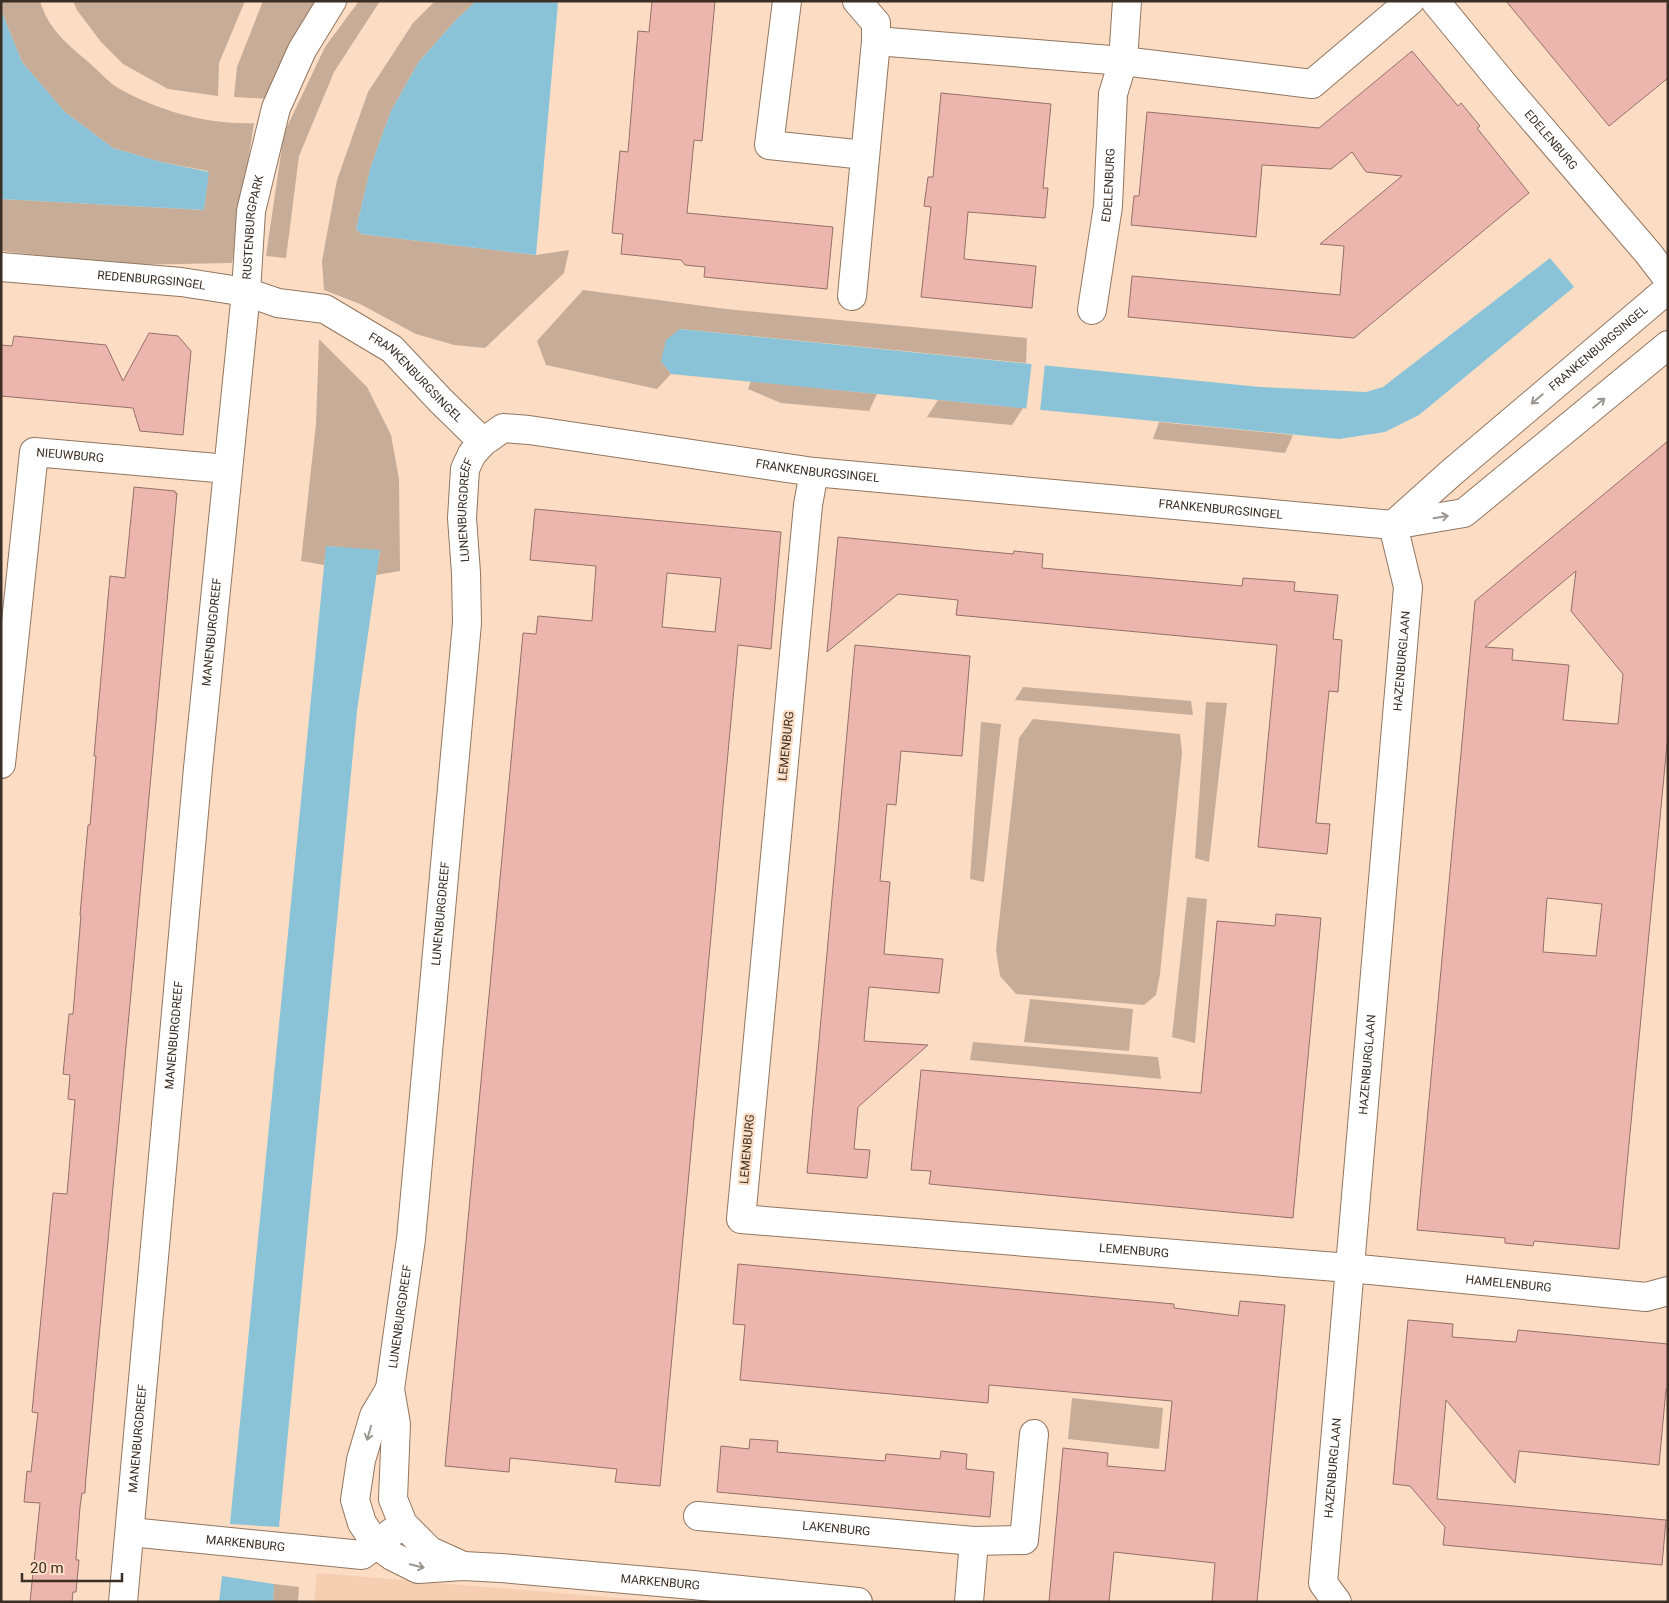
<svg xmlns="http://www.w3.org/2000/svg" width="1669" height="1603" font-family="Roboto,sans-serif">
<rect width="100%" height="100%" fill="#fcdcc3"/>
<polygon fill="#f6cfb2" points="317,1573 669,1602 314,1602"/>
<g fill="#c7ac98">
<path d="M1,1h39c8,27 26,42 46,59 11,9 21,21 32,28 41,23 89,37 136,35l-22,140 -107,2 -124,-14v-52l203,11 4,-39 -47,-9 -48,-14 -48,-36 -43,-50 -21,-52z"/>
<polygon points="73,1 245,1 219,63 218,96 168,89 123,64 101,42 77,10"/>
<polygon points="263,1 320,1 270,99 234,97 237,67"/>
<polygon points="359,1 380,1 334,72 299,156 286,258 266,256 284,133 325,47"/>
<polygon points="435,1 476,1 454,22 418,63 391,111 371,166 356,229 361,234 536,255 569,250 564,273 485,348 454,345 416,334 360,304 324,290 322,261 337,180 368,92 413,23"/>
<polygon points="583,290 726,309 1027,338 1026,363 680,329 661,361 671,374 657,389 546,365 537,341"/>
<polygon points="319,339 367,387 391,435 399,479 400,571 376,575 380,551 327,546 324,565 301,561 316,424"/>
<polygon points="751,381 877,394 869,411 781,403 748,389"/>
<polygon points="938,400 1023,408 1012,425 927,417"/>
<polygon points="1159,422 1293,435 1285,453 1153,439"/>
<polygon points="1023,687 1191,701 1193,715 1015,700"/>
<polygon points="1206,702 1227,703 1209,862 1195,858"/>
<polygon points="1033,719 1180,734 1182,753 1160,974 1156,995 1144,1005 1016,994 1000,976 996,950 1019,738"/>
<polygon points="981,722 1001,724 984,882 970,879"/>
<polygon points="1187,897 1207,899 1195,1043 1172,1037"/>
<polygon points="1030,999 1133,1009 1129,1051 1024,1042"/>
<polygon points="973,1042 1158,1057 1161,1079 970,1060"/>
<polygon points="1072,1398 1163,1408 1159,1449 1068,1439"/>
<polygon points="274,1584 299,1587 298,1602 273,1602"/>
</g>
<g fill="#8ac3d8">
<polygon points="476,1 544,1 558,3 536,255 361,234 356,229 371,166 391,111 418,63 454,22"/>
<polygon points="1,10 22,62 65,112 113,148 161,162 209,172 204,210 1,199"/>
<polygon points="1550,258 1574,287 1419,415 1385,432 1339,439 671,374 661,361 666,340 680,329 1260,387 1366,392 1383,387"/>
<polygon points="326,546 380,550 357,711 279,1527 230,1524"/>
<polygon points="222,1576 274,1584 273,1602 219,1602"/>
</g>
<polygon fill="#fcdcc3" points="1032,361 1045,363 1040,412 1026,411"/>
<g fill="#ecb5ad" stroke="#95706b" fill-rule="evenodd">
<polygon points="652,1 715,1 702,141 694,140 687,213 833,227 827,289 704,277 705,267 685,265 681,260 621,254 623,234 612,233 620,151 628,152 638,31 649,32"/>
<polygon points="1506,1 1668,1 1668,78 1609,126"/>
<polygon points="1412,51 1458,106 1461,103 1480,126 1477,128 1529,193 1354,338 1128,317 1132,276 1340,295 1344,246 1320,244 1402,176 1366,172 1352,152 1331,169 1262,165 1256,237 1131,225 1134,196 1139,196 1147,112 1319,128"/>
<polygon points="941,93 1051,104 1043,188 1048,188 1045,218 968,212 964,259 1036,266 1032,308 921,297 931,207 924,206 928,177 933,177"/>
<polygon points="149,333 178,336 191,351 183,435 140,431 133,408 1,396 1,345 12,346 14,336 106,345 123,381"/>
<path d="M1668,441v293l-49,515 -85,-8 -1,5 -28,-3v-5l-88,-8 58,-629zM1576,571l-5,40 52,63 -5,50 -55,-4 6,-55 -57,-5 1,-11 -28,-2zM1547,898l55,6 -6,52 -53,-4z"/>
<polygon points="134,487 175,491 175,493 177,493 123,1080 86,1477 85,1493 82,1493 80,1507 76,1560 79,1560 76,1592 73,1592 72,1602 30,1602 40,1503 24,1502 27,1471 31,1472 38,1413 32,1412 53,1193 67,1194 75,1100 68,1099 70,1075 63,1074 69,1014 73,1014 81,915 80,915 88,825 90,825 96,756 94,756 110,576 125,578"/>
<path d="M535,509l246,23 -10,117 -33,-4 -78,841 -45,-4 2,-13 -107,-11 -1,14 -64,-6 78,-833 13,1 2,-18 54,5 4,-55 -66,-6zM667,573l54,5 -6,54 -53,-5z"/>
<polygon points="838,537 1013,554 1014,551 1043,554 1042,568 1242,586 1243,578 1295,582 1294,591 1338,595 1333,639 1342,640 1338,692 1329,691 1316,823 1330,824 1327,854 1258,847 1277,645 956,615 958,600 898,594 827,652"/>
<polygon points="855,645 970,656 962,756 901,751 896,805 887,804 880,881 890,882 884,954 943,959 939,993 869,987 864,1041 928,1045 858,1107 854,1149 870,1150 867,1178 807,1173"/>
<polygon points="1276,914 1321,918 1293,1218 929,1184 931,1171 911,1170 921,1070 1201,1093 1217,921 1275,926"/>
<polygon points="738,1264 1174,1304 1174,1308 1238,1316 1240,1301 1285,1305 1257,1602 1212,1602 1215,1563 1114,1552 1109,1602 1049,1602 1063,1448 1108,1453 1107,1466 1165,1471 1172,1401 989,1385 988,1403 740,1380 745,1325 733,1324"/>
<polygon points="1408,1320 1453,1324 1452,1337 1516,1342 1518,1330 1668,1344 1668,1389 1666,1389 1659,1465 1519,1451 1515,1483 1446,1400 1437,1499 1666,1520 1662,1565 1443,1545 1445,1527 1410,1486 1393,1484"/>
<polygon points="750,1439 778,1441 777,1452 885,1461 886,1454 940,1459 941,1451 967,1454 966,1469 994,1472 990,1517 717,1492 721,1446 749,1449"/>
</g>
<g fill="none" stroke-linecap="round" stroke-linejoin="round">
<g stroke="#92765f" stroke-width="30">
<g id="minor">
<polyline points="787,1 769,145 865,155"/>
<path id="s1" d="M1435,1l69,84 144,168 20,26"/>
<polyline points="876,41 1123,61 1312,84 1410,1"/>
<path id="s2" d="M1,267l180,15 65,10 32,11 47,6 67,40 49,52 42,41"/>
<polyline points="852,296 876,41 876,23 857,1"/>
<path id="s3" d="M1092,310l16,-104 5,-112 10,-33 4,-60"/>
<path id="s4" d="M814,472l-6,33 -67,714 608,49 297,29 22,-6"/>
<path id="s5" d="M1,764l33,-312 194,17"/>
<path id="s6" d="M698,1516l276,25 50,-1 10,-106"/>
<path id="s7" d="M130,1532l232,23 41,-31"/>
<path id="s8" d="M123,1602l75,-834 48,-476 5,-81 25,-103 26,-58 30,-49"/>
<polyline points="969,1602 974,1541"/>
<path id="s9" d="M1337,1602l-14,-19 85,-996 -15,-62"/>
</g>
</g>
<g stroke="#92765f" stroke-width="30">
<g id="tertiary">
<path id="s10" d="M1393,525l58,-52 217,-184"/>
<path id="s11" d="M390,1389l-16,27 -13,44 -6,40 7,23 14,21 16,12 26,13 45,-3 38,2 192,17 165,17"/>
<path id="s12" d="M463,1566l-33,-15 -27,-27 -10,-25 3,-75 -6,-35 21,-150 56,-616 -1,-50 -4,-55 3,-49 7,-15 11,-12 20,-14 26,2 285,42 579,53 71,-12 204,-168"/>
</g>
</g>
<use href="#minor" stroke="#fff" stroke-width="28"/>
<use href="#tertiary" stroke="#fff" stroke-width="28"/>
</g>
<defs><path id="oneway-shaft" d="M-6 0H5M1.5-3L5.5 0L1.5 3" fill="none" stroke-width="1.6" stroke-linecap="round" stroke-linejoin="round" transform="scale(1.25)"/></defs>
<g stroke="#9d9792">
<use href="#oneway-shaft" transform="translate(1537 399) rotate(140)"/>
<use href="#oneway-shaft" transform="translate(1599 403) rotate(-39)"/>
<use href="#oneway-shaft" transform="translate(1441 517) rotate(-9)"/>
<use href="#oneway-shaft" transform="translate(369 1433) rotate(106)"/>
<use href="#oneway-shaft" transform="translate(417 1566) rotate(14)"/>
</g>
<g text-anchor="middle" stroke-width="4.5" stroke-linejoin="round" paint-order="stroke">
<g font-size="12" fill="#3b2f25" stroke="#fcdcc3">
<text dy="4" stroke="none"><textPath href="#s1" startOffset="181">EDELENBURG</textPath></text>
<text dy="4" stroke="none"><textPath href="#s3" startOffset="126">EDELENBURG</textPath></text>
<text dy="4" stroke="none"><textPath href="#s8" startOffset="1381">RUSTENBURGPARK</textPath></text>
<text dy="4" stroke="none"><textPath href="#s2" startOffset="151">REDENBURGSINGEL</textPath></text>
<text dy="4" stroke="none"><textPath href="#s10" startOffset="271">FRANKENBURGSINGEL</textPath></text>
<text dy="4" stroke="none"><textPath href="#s2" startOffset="442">FRANKENBURGSINGEL</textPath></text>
<text dy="4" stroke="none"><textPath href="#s5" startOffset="350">NIEUWBURG</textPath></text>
<text dy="4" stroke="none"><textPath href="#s12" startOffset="1511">FRANKENBURGSINGEL</textPath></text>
<text dy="4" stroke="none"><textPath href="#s12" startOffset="1916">FRANKENBURGSINGEL</textPath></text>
<text dy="4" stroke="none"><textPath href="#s12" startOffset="1095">LUNENBURGDREEF</textPath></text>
<text dy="4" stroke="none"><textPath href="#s8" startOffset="974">MANENBURGDREEF</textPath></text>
<text dy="4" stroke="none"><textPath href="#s9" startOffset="949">HAZENBURGLAAN</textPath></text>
<text transform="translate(786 746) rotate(-84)" y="4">LEMENBURG</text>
<text dy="4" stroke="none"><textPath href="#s12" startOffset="690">LUNENBURGDREEF</textPath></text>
<text dy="4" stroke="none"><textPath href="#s8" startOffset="569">MANENBURGDREEF</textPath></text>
<text dy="4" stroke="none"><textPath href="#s9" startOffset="544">HAZENBURGLAAN</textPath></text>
<text transform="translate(747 1149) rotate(-85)" y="4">LEMENBURG</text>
<text dy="4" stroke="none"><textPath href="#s4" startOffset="1145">LEMENBURG</textPath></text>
<text dy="4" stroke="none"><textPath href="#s4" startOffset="1521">HAMELENBURG</textPath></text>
<text dy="4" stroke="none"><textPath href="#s12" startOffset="285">LUNENBURGDREEF</textPath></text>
<text dy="4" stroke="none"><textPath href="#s8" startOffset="164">MANENBURGDREEF</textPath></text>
<text dy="4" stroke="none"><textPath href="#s9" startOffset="139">HAZENBURGLAAN</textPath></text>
<text dy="4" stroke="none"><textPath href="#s6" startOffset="139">LAKENBURG</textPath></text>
<text dy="4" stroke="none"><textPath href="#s7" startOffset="116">MARKENBURG</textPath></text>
<text dy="4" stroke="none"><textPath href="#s11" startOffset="459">MARKENBURG</textPath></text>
</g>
</g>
<rect width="1669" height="1603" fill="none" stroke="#3b2f25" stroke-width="5"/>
<path d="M22 1573v8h100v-8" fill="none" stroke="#3b2f25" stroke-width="2.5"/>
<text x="30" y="1573" font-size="15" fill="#3b2f25" stroke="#fcdcc3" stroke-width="4" paint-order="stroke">20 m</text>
</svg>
